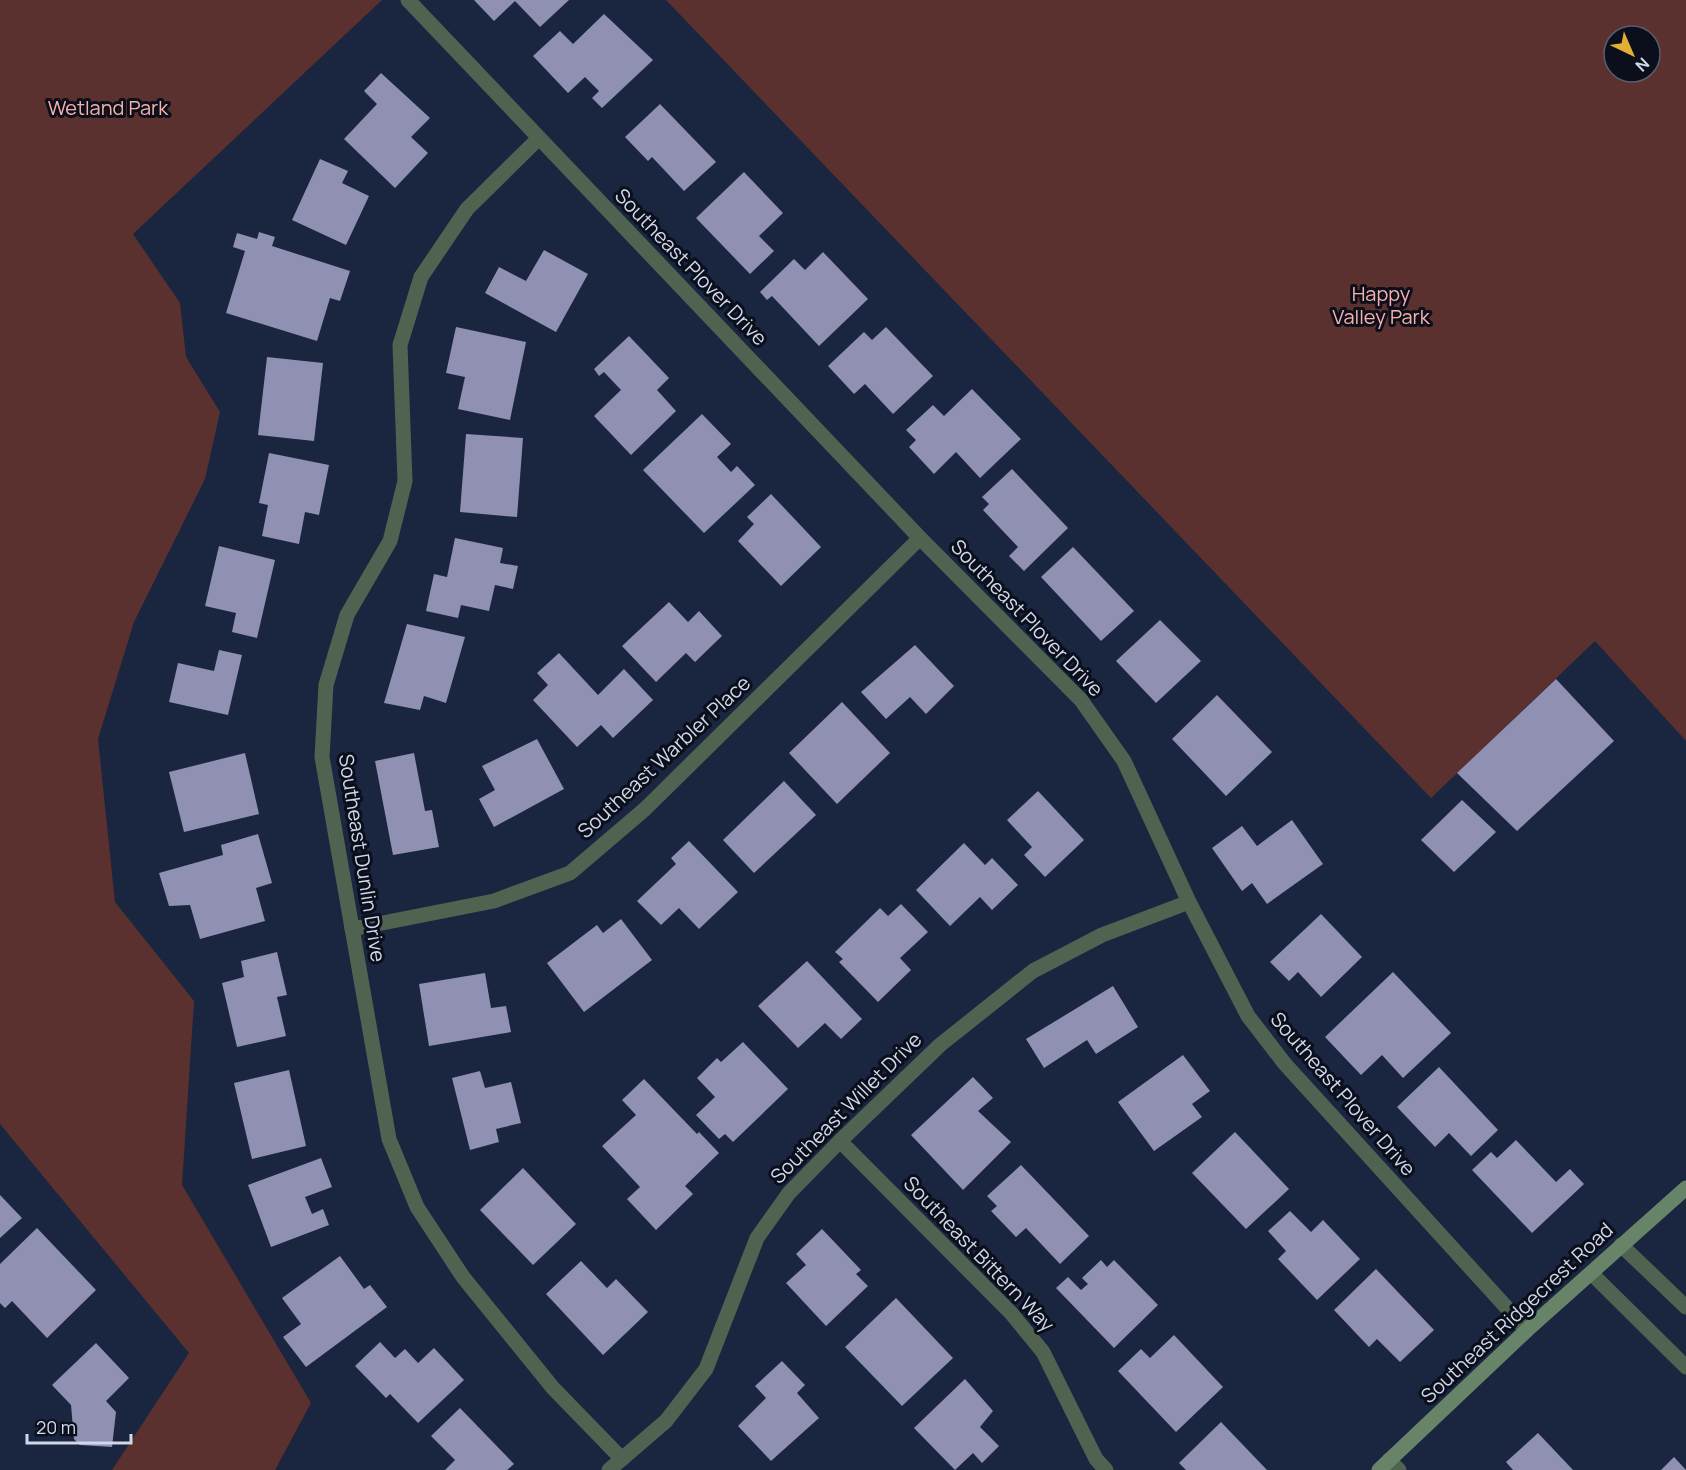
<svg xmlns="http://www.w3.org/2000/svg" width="1686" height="1470" font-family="Manrope,sans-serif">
<rect width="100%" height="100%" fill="#1a2540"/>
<g fill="#5a312e" fill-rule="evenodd">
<polygon points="0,0 382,0 133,234 180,303 186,357 220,412 205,479 134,622 98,739 115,902 194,1001 182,1185 311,1403 275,1470 112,1470 189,1353 0,1124"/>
<path d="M666,0h1020v741l-91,-100 -164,157zM1614,36h36v36h-36z"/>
</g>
<g fill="#9090b3">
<polygon points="474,0 569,0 540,27 515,1 494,21"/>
<polygon points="604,14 653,60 602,108 592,98 599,91 585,77 568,93 533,56 560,31 573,44"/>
<polygon points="381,73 430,118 411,137 428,153 395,188 344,139 377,104 364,91"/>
<polygon points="660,104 716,162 684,191 652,157 648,161 625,137"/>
<polygon points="320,159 348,171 342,183 369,196 346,245 292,220"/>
<polygon points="744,172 783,213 759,236 774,251 750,274 696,218"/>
<polygon points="259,232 275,237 272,246 350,271 340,301 330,298 317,341 226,313 245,251 233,247 237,233 257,239"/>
<polygon points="544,250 588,274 556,332 485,293 499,267 526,281"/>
<polygon points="823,252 868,299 819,346 772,296 767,300 760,292 794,259 805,270"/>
<polygon points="456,327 526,342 510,420 458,409 465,377 446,373"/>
<polygon points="886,327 933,376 893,414 865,384 854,394 828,366 864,332 872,340"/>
<polygon points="629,336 669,378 657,390 676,411 631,455 594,416 621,390 604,372 599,376 594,369"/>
<polygon points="267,357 323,363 314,441 258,435"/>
<polygon points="972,389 1021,439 980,478 956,452 934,474 909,447 916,440 906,430 933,405 944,416"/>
<polygon points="702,414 731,444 717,457 731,472 737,466 755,485 704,533 643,470"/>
<polygon points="466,434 523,438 517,517 460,512"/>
<polygon points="269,453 329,465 319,515 305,512 299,544 262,536 268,505 259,503"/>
<polygon points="1012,469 1068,528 1024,571 1009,556 1018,547 983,510 989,504 982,497"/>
<polygon points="771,494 821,547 781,586 738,541 754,524 747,517"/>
<polygon points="455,538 503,548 500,563 518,566 513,589 495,585 489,611 461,605 458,618 426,611 434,574 447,577"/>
<polygon points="219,546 275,560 257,638 232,632 236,613 205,606"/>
<polygon points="1073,547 1134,611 1101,641 1041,577"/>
<polygon points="669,602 688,622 699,611 722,636 695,662 686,653 656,682 622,646"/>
<polygon points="1160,620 1201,661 1156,703 1116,661"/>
<polygon points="407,624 465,637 446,703 424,696 420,710 384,703"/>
<polygon points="915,645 954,686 926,714 910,697 886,719 861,692"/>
<polygon points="219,650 242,655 228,715 169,702 178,663 214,671"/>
<polygon points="559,653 598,695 624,669 653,700 613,738 601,725 577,747 533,700 548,685 537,673"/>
<polygon points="1556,679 1614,741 1517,831 1457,773"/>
<polygon points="1217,695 1272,752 1226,796 1172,739"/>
<polygon points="842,702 890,753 837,804 789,753"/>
<polygon points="537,739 564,789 494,827 479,799 495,790 482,766"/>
<polygon points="245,753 259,814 184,832 169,772"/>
<polygon points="414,753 425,811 432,810 439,847 393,855 375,761"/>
<polygon points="784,781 816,815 754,873 723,840"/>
<polygon points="1038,791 1084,840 1045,877 1024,855 1032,847 1007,820"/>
<polygon points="1462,800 1496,832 1454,872 1421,840"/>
<polygon points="1292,820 1323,864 1267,904 1252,883 1242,891 1212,848 1242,826 1257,846"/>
<polygon points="258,834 272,883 256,888 265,921 200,939 190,905 169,906 159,873 223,855 221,845"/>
<polygon points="689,841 738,892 699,929 679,908 661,925 637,901 676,864 671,858"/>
<polygon points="964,843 985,865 992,858 1018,885 992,910 980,897 950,926 916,890"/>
<polygon points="901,904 928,932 900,958 911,970 878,1002 839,962 843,959 835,952 880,908 888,916"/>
<polygon points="1321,914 1362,957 1321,997 1298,972 1289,981 1270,962"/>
<polygon points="621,919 652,960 584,1012 547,963 597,925 603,933"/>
<polygon points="277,952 287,995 277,997 286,1036 237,1047 222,983 244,977 241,961"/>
<polygon points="807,961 862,1019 841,1039 825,1023 798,1048 758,1006"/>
<polygon points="1393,972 1451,1033 1403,1078 1382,1055 1361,1075 1325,1037"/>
<polygon points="485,973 491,1008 506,1006 511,1032 429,1046 419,984"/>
<polygon points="1113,986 1138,1027 1096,1054 1087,1040 1044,1068 1026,1039"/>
<polygon points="743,1042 788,1089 733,1142 725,1134 719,1139 696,1115 715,1097 697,1078 717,1058 721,1062"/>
<polygon points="1183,1055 1210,1091 1192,1104 1202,1117 1154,1151 1118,1102"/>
<polygon points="1439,1067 1498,1130 1471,1156 1449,1133 1435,1147 1397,1107"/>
<polygon points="289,1070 306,1146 252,1159 234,1083"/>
<polygon points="480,1071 485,1088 511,1082 521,1123 496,1129 499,1142 470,1150 452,1078"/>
<polygon points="973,1077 993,1098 978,1111 1011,1142 963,1190 911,1135"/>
<polygon points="644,1079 697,1134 699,1132 719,1153 685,1186 693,1194 656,1230 627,1199 640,1187 602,1146 636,1115 622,1100"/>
<polygon points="1235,1132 1289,1189 1246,1229 1192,1173"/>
<polygon points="1516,1140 1556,1182 1570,1169 1584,1184 1532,1233 1472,1170 1491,1152 1497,1158"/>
<polygon points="321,1158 332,1187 305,1197 312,1214 323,1209 329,1225 271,1247 248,1185"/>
<polygon points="1021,1165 1089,1236 1060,1264 1026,1228 1016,1237 991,1211 997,1206 987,1196"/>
<polygon points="523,1168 576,1224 533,1265 480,1210"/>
<polygon points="0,1195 22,1218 0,1238"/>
<polygon points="1290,1211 1311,1232 1323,1220 1360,1259 1317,1300 1278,1259 1286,1251 1268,1231"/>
<polygon points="37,1228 96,1290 47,1338 12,1301 5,1308 0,1303 0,1264"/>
<polygon points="822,1229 861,1270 856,1274 868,1286 826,1326 786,1283 806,1265 796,1254"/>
<polygon points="340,1256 364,1289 370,1285 387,1307 306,1367 283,1337 301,1324 282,1298"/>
<polygon points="1101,1260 1107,1267 1114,1260 1158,1305 1114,1348 1056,1288 1068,1277 1081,1290 1088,1284 1082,1278"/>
<polygon points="581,1261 607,1288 616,1279 648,1312 603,1355 546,1294"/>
<polygon points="1376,1269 1434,1330 1400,1362 1377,1339 1369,1347 1334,1310"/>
<polygon points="896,1298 953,1358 902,1406 845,1347"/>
<polygon points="1174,1335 1223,1387 1176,1432 1118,1371 1141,1349 1150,1358"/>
<polygon points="380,1342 395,1358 405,1349 418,1363 434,1348 464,1380 418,1423 390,1394 386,1398 355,1366"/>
<polygon points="96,1343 129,1378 106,1401 116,1412 112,1447 80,1445 74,1439 71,1405 52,1385"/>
<polygon points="782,1361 805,1385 797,1393 819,1418 771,1461 738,1426 766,1398 755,1386"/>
<polygon points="965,1379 993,1411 980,1427 999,1446 982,1463 973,1453 955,1470 914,1428"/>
<polygon points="460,1408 514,1464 507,1470 445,1470 455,1460 431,1436"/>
<polygon points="1221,1422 1267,1470 1186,1470 1179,1463"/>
<polygon points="1538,1433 1573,1470 1513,1470 1506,1462"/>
<polygon points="1674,1457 1686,1470 1661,1470"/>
</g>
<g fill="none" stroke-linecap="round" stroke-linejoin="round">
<polyline stroke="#506350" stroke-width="15" points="1591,1273 1686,1367"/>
<g stroke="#506350" stroke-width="15">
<polyline points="408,0 920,538 1081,700 1124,761 1189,902 1248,1016 1285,1064 1527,1330"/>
<polyline points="539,138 467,209 421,277 400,345 405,481 390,541 347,615 326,685 322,757 389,1139 417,1207 463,1277 553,1388 622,1459"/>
<polyline points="352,929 494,901 570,873 645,809 920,538"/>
<polyline points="840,1141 1011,1313 1043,1352 1096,1459 1106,1470"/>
<polyline points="1621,1245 1686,1307"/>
<polyline points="1389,1460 1399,1470"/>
<polyline points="609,1470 666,1421 706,1369 757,1238 789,1193 840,1141 940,1045 1033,971 1102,935 1189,902"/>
</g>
<polyline stroke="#678468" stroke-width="15" points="1379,1470 1527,1330 1686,1188"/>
</g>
<g text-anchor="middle" stroke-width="6" stroke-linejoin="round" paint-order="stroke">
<g font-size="20" fill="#fbb0a9" stroke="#0a0f1b">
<text x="108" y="115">Wetland Park</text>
<text x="1381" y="301">Happy<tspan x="1381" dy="23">Valley Park</tspan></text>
</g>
<g font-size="20" fill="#d0d8ea" stroke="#0a0f1b">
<text transform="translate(691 267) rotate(46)" y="7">Southeast Plover Drive</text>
<text transform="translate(1027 618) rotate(46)" y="7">Southeast Plover Drive</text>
<text transform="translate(664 757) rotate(-43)" y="7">Southeast Warbler Place</text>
<text transform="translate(362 858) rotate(81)" y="7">Southeast Dunlin Drive</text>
<text transform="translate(1343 1094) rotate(49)" y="7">Southeast Plover Drive</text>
<text transform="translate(846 1108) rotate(-45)" y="7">Southeast Willet Drive</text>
<text transform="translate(979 1254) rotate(46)" y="7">Southeast Bittern Way</text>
<text transform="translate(1517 1313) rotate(-43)" y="7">Southeast Ridgecrest Road</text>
</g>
</g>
<g transform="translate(1632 54) rotate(136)"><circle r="28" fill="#0a0f1b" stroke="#595f6e" stroke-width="1.5"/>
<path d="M0-4.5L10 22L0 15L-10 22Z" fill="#e1af34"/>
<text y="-9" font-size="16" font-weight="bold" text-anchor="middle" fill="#d0d8ea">N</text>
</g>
<path d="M27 1434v9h104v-9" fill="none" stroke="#d0d8ea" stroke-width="3"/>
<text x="36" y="1434" font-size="18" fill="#d0d8ea" stroke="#0a0f1b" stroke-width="4.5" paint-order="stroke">20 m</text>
</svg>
